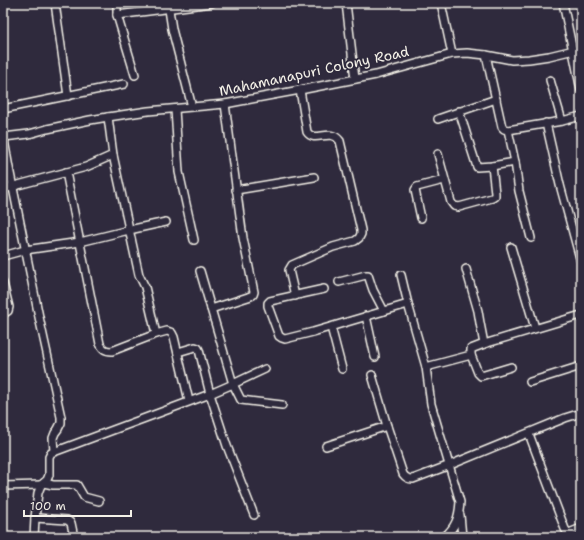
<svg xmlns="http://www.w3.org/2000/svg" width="584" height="540" font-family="'Shantell Sans',sans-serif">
<rect width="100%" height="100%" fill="#2f2a3d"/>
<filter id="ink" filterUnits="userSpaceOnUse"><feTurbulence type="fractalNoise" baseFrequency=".025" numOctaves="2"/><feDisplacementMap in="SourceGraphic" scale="8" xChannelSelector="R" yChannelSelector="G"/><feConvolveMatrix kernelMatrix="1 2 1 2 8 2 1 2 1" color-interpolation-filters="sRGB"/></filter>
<g filter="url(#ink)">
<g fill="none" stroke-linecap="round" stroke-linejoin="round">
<g stroke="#f4f1e8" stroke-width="10">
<g id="street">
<polyline points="55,3 68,96"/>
<polyline points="117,3 117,15"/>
<polyline points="168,3 172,29 192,107"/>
<polyline points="346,3 355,79"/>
<polyline points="441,3 452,54"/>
<polyline points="563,3 581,90"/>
<polyline points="486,55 502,127 504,129 508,130 562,121 581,116"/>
<polyline points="135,75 117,15 212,3"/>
<polyline points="550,80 562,121"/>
<polyline points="3,109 124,84"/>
<polyline points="175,109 179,172 194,240"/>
<polyline points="459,111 477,167 492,166 515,162"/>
<polyline points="438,119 496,99"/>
<polyline points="546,123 560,185 581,262"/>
<polyline points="508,130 515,162 519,191 531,238"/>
<polyline points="3,134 9,168 39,317 61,417 61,423 58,429 55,433 53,438 54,451"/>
<polyline points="4,137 29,134 47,129 90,120 108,117"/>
<polyline points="438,154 451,202 454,206 459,207 492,198 495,196 495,193 492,166"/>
<polyline points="113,155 139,275 145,287 156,334"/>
<path d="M66,172l34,172c3,5 5,7 12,7l44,-17 11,-3 3,1 2,1 2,4 15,64"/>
<polyline points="3,189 86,167 113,155 108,117 148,111 225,104 300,90 376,75 452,54 467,53 486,55 512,60 529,59 549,56 574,50 581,50"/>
<polyline points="236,190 314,177"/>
<polyline points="421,218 415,190 417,187 444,180"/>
<polyline points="511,247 535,328"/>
<polyline points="3,256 25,250 80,242 129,230 166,222"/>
<polyline points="466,269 478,311 480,323 484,344"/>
<polyline points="200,271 233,384 241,400 282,405"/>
<polyline points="401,275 408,304 426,367 471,355"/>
<polyline points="339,282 366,275 368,275 373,290 384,311"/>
<polyline points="3,283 9,307 8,311 3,314"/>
<polyline points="324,289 270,301 268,303 268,306 279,336 282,338 285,339 313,332 408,304"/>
<path d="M295,296l-6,-26 3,-5 41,-18 22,-6 4,-3 2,-4v-4l-21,-89c-10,-14 -25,3 -33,-9l-7,-42"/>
<polyline points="211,309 248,297 253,295 254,292 243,238 225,104"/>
<polyline points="366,316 375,357"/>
<polyline points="331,327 342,369"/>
<polyline points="178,352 195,347 198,348 199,350 210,394 227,446 254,515"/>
<path d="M426,367l5,37 29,98c-1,15 -4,25 -16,35"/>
<polyline points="511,367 481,376 478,373 471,355 471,349 484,344 581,315"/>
<path d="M372,375l15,51 16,48c3,4 5,5 10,5l37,-14 115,-47 16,-5"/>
<polyline points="530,382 581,366"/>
<polyline points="529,434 565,529 567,532 569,533 581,528"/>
<polyline points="326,446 387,426"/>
<polyline points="44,483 53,485 77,485 84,497 99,501"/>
<polyline points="3,486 41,485"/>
<polyline points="460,515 462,537"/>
<polyline points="35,518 67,520 71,523 74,537"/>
<polyline points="34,537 35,518 38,493 41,485 47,480 49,475 49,457 51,453 210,394 233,384 265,369"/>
</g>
</g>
<use href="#street" stroke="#2f2a3d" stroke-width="7"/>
</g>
</g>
<g text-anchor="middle" stroke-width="3.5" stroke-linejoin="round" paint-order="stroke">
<g font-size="14" fill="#f4f1e8" stroke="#2f2a3d">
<text transform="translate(314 71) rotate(-12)" y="5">Mahamanapuri Colony Road</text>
</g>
</g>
<rect width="584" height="540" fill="none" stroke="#2f2a3d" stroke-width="16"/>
<rect x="8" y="8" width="568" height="524" fill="none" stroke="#f4f1e8" stroke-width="1.5" filter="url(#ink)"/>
<path d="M24 510v6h107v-6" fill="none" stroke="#f4f1e8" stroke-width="2"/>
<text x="30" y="510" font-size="12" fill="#f4f1e8" stroke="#2f2a3d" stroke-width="3" paint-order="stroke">100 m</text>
</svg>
